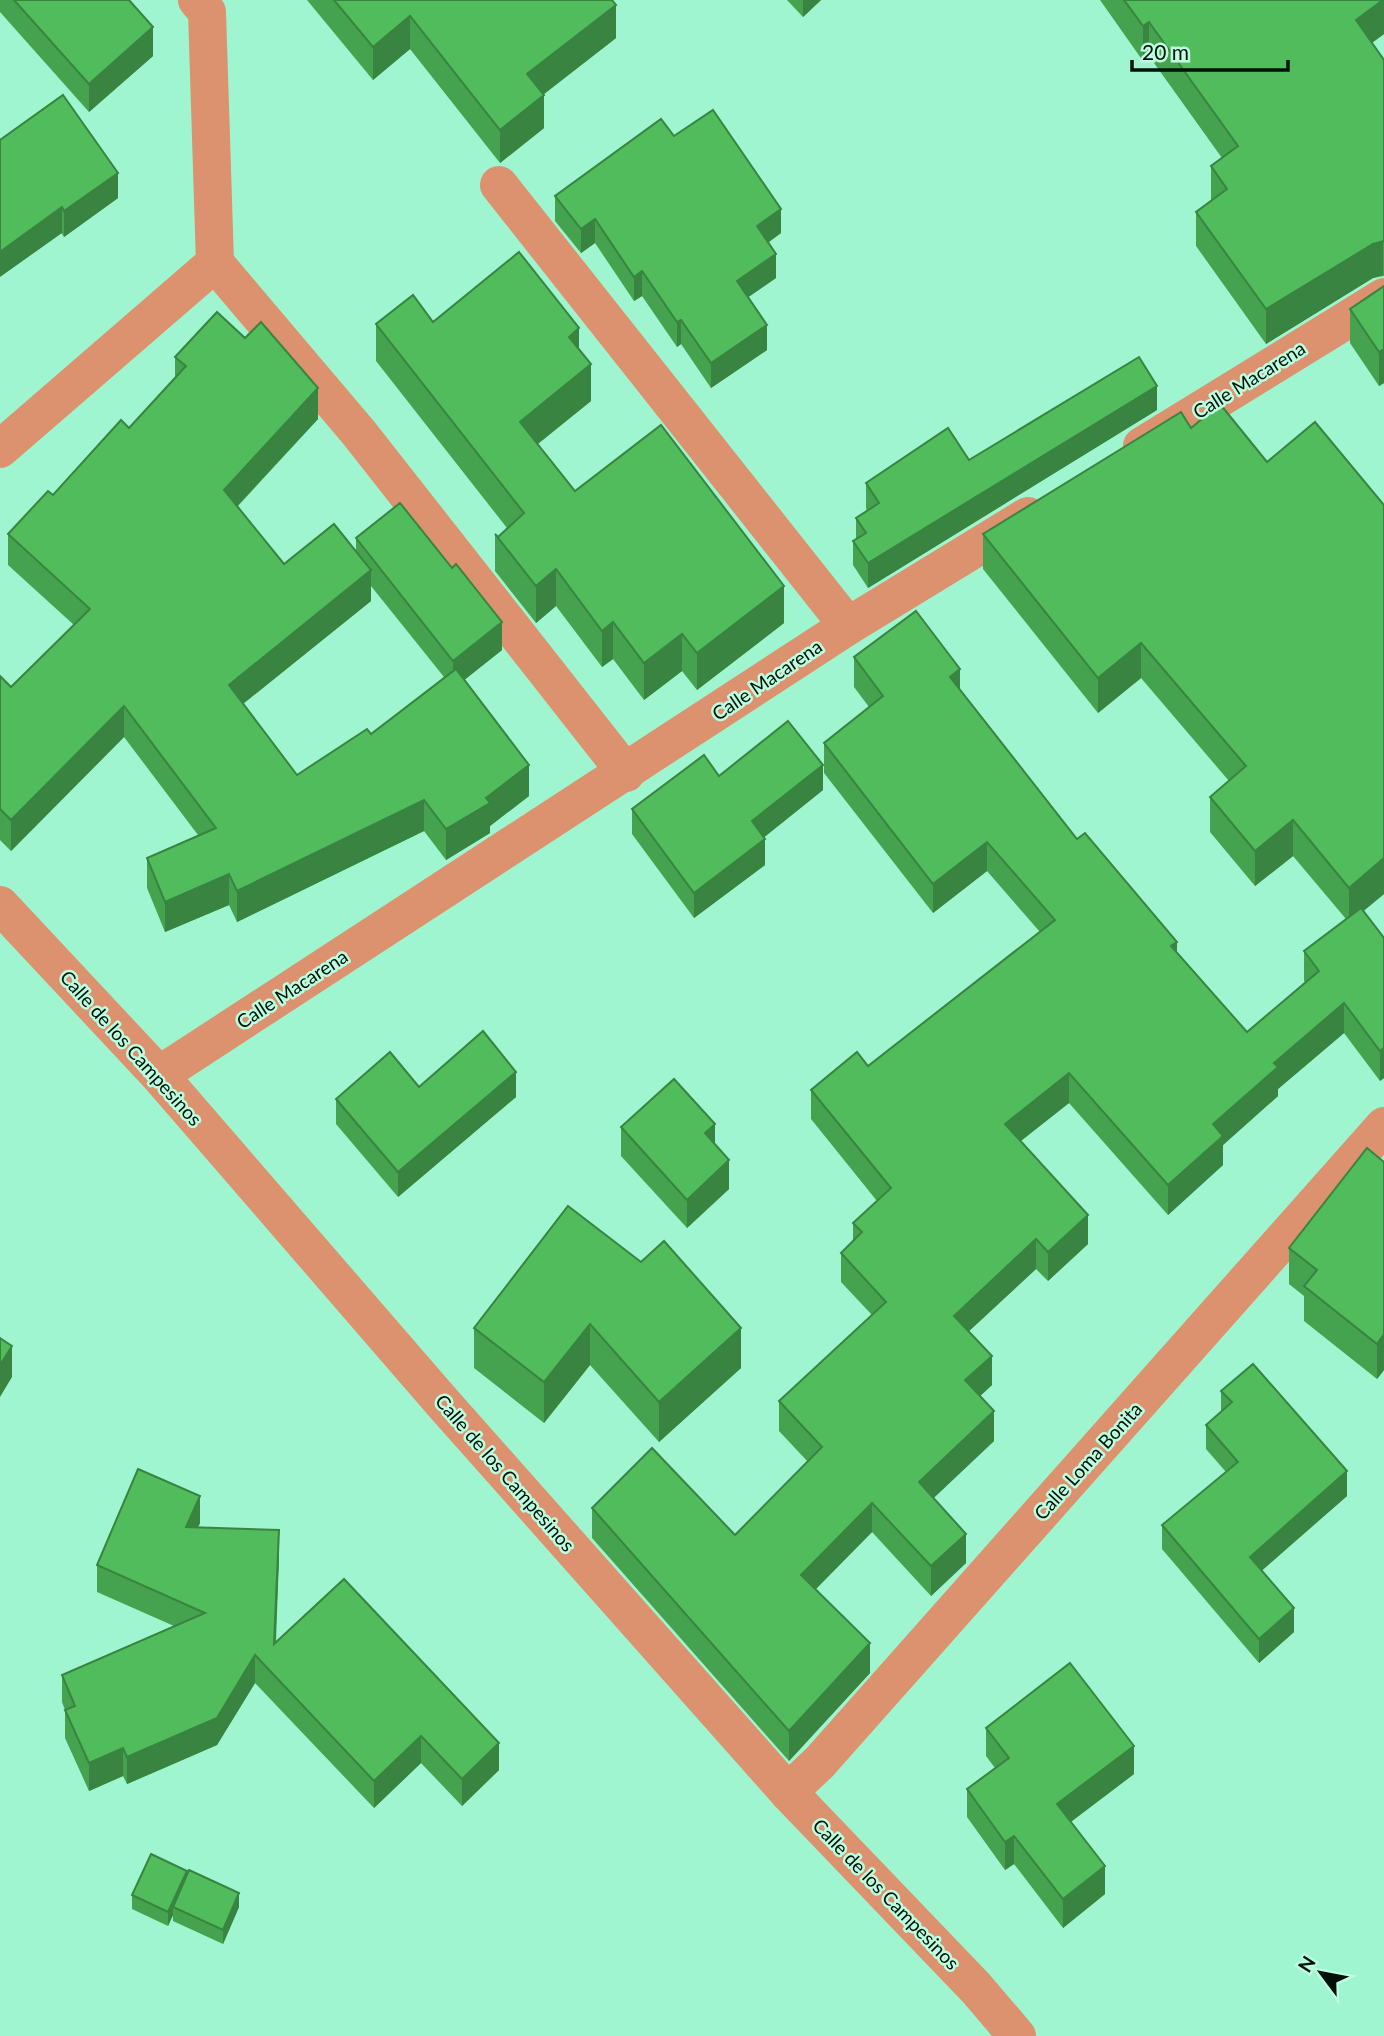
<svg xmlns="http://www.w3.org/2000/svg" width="1384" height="2036" font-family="Lato,sans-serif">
<rect width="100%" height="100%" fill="#9ff5d0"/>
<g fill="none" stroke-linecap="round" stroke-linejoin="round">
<g stroke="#dc916f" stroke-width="38">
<polyline points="197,0 207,12 215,263 359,433 626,773"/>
<polyline points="499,185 848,626"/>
<polyline points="1142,446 1384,297"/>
<polyline points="0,449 215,263"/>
<polyline points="0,905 159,1075 442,1402 788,1792 976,1988 1017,2036"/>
<polyline points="159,1075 848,626 1028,516"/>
<polyline points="788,1792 819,1763 1384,1126"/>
</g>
</g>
<g fill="#45a24e" fill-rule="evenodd">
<polygon points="0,0 129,0 153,56 89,112 0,12"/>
<polygon points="307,0 612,0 616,38 543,95 544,128 500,163 410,49 373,80"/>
<polygon points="787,0 821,0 803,17"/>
<polygon points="1100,0 1384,0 1384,34 1372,43 1384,60 1384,276 1373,278 1266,344 1196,246 1196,212 1211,201 1211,166 1222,158 1149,56 1143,61"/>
<polygon points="674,136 781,233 768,242 776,278 748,297 767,350 711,388 681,344 677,347 642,296 634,301 595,243 581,253 555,221 555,196"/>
<polygon points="0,140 118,198 64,237"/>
<polygon points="1384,286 1384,383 1379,386 1350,343 1350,309"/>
<polygon points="433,322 579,349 591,401 538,444 575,491 784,623 697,690 682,671 644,700 613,659 602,667 556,606 536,623 495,571 495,534 498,537 507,528 376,361 376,324"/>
<path d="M175,357l143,62 -80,87 46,58 72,-13v-13l146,112 -38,30 65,116 -39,30v7l-44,27 -22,-29 -187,91 -8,-17 -64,27 -18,-44v-30l51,-23 -74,-98 -113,114 -11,-11v-164l11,11 63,-62 -66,-60v-31l121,-106 46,-50zM371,586l73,91 -73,57 -74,41 -54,-71 128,-103z"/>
<polygon points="1157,410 868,588 853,565 853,541 856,539 856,518 867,511 866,508 866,483 969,460"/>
<polygon points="1191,428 1267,462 1384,505 1384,894 1363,911 1384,938 1384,1078 1380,1081 1344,1033 1278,1089 1278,1096 1223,1145 1223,1165 1168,1215 1069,1103 1021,1141 1088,1244 1048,1281 1036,1269 969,1331 992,1385 980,1396 994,1441 933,1498 966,1563 931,1596 872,1532 816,1589 870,1673 789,1761 592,1538 592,1508 735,1535 808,1462 779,1431 779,1401 872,1315 841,1282 841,1253 853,1241 853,1223 877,1201 811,1119 811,1090 868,1066 1040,932 987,871 933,913 824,773 824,743 869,707 854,687 854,657 960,689 1077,839 1247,1032 1305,982 1304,981 1304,951 1346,919 1293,856 1255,886 1210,832 1210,797 1229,781 1141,678 1098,713 983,569 983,534"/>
<polygon points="719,776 823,790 764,837 765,865 694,918 632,834 632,809"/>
<polygon points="419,1087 516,1097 398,1197 336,1124 336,1099"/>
<polygon points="621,1127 715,1144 729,1189 687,1228 621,1156"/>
<polygon points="1384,1162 1384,1370 1377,1379 1304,1321 1304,1296 1289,1284 1289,1248"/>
<polygon points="568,1206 741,1368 659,1442 590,1365 544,1423 474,1368 474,1328"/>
<polygon points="1221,1391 1347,1496 1262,1570 1294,1632 1259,1663 1162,1549 1162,1525 1226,1472 1206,1449 1206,1425 1221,1412"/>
<polygon points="200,1523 198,1527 279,1557 276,1643 499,1770 462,1806 421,1763 374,1808 255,1683 217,1745 127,1784 123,1776 89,1791 65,1738 65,1710 62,1702 62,1675 174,1626 97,1592 97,1565"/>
<polygon points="986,1728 1134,1774 1071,1822 1105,1894 1063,1928 1014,1864 1005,1870 967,1817 967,1789 995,1768 986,1756"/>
<polygon points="187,1876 239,1907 223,1944 173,1921 173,1915 168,1926 132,1909 132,1895"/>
</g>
<g fill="#388440">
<polygon points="803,0 821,0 803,17"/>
<polygon points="1384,0 1384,34 1356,54 1356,20"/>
<polygon points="616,5 616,38 527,107 527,74"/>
<polygon points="410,16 410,49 373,80 373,47"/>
<polygon points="1149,22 1149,56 1143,61 1143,26"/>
<polygon points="153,27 153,56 89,112 89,84"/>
<polygon points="544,95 544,128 500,163 500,130"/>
<polygon points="118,173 118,198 64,237 64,211"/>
<polygon points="62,207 62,233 0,277 0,252"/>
<polygon points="781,209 781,233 757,251 757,226"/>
<polygon points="595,219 595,243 581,253 581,229"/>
<polygon points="1383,241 1383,275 1373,278 1266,344 1266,309 1373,244"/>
<polygon points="776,254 776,278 737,305 737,281"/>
<polygon points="642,271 642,296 634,301 634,277"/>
<polygon points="681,320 681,344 677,347 677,322"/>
<polygon points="767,325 767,350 711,388 711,363"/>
<polygon points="579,328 579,365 569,337"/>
<polygon points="1384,349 1384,383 1379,386 1379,352"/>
<polygon points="591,364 591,401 520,458 520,422"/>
<polygon points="1157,386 1157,410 868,588 868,563"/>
<polygon points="318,388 318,419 224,520 224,490"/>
<polygon points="556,569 556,606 536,623 536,586"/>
<polygon points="371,570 371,601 229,715 229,685"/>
<polygon points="784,586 784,623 697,690 697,653"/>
<polygon points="502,622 502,650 453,689 453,661"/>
<polygon points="613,622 613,659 602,667 602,631"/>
<polygon points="682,634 682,671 644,700 644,663"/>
<polygon points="1141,643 1141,678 1098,713 1098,678"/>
<polygon points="960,669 960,699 950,677"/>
<polygon points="124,706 124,737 11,851 11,820"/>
<polygon points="529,765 529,796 490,826 490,833 446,860 446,829"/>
<polygon points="823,765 823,790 752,847 752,821"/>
<polygon points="424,800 424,831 237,922 237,891"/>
<polygon points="1293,820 1293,856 1255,886 1255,851"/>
<polygon points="765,839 765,865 694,918 694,893"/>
<polygon points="987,842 987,871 933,913 933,884"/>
<polygon points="1384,858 1384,894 1349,923 1349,888"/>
<polygon points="229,874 229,905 165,932 165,902"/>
<polygon points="1177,942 1177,971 1171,946"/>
<polygon points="1344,1003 1344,1033 1278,1089 1278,1096 1223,1145 1223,1165 1168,1215 1168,1185 1213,1124 1274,1063"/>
<polygon points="1384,1048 1384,1078 1380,1081 1380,1051"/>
<polygon points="516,1072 516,1097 398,1197 398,1172"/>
<polygon points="1069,1073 1069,1103 1005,1153 1005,1124"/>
<polygon points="715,1124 715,1152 705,1133"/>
<polygon points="729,1160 729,1189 687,1228 687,1200"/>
<polygon points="1088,1215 1088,1244 1048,1281 1048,1252"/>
<polygon points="1036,1239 1036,1269 954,1345 954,1316"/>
<polygon points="590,1324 590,1365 544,1423 544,1382"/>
<polygon points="741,1328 741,1368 659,1442 659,1402"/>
<polygon points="1384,1334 1384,1370 1377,1379 1377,1344"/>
<polygon points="12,1346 12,1377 0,1397 0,1365"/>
<polygon points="992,1356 992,1385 965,1410 965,1380"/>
<polygon points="994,1411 994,1441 919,1512 919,1482"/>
<polygon points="1347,1471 1347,1496 1250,1581 1250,1557"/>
<polygon points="200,1496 200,1523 186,1554 186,1527"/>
<polygon points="872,1503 872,1532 801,1604 801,1575"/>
<polygon points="279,1530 279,1557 274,1672 274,1644"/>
<polygon points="966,1534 966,1563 931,1596 931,1566"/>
<polygon points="1294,1608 1294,1632 1259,1663 1259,1639"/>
<polygon points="870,1643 870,1673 789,1761 789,1731"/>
<polygon points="255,1655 255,1683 217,1745 127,1784 127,1757"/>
<polygon points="421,1736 421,1763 374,1808 374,1781"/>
<polygon points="499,1743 499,1770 462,1806 462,1779"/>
<polygon points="1134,1746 1134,1774 1057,1832 1057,1804"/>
<polygon points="123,1748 123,1776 89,1791 89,1763"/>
<polygon points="1014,1836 1014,1864 1005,1870 1005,1842"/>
<polygon points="1105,1866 1105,1894 1063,1928 1063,1899"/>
<polygon points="187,1871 187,1885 173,1907 173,1915 168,1926 168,1912"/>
<polygon points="239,1893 239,1907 223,1944 223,1930"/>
</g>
<g fill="#50bc5b" stroke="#388440" stroke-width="2">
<polygon points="14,0 129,0 153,27 89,84"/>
<polygon points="334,0 612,0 616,5 527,74 544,95 500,130 410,16 373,47"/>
<polygon points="1124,0 1383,0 1356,20 1384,60 1384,241 1373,244 1266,309 1196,212 1227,189 1211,166 1238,146 1149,22 1143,26"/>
<polygon points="63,95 118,173 64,211 62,207 0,252 0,140"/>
<polygon points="713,110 781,209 757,226 776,254 737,281 767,325 711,363 681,320 677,322 642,271 634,277 595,219 581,229 555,196 661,119 674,136"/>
<polygon points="519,252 579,328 569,337 591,364 520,422 575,491 661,425 784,586 697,653 682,634 644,663 613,622 602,631 556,569 536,586 495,534 498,537 524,513 376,324 413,295 433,322"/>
<polygon points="1384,286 1384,349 1379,352 1350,309"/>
<polygon points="217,312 245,338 261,322 318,388 224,490 284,564 334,524 371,570 229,685 297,775 367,729 371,734 456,669 529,765 486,798 490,803 446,829 424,800 237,891 229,874 165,902 147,858 216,828 124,706 11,820 0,809 0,676 11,687 90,609 8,534 48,491 53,495 121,420 129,428 186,366 175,357"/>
<polygon points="1139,357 1157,386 868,563 853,541 866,533 856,518 879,503 866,483 948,428 969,460"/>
<polygon points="1220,404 1267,462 1315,422 1384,505 1384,858 1349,888 1293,820 1255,851 1210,797 1246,766 1141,643 1098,678 983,534 1181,412 1191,428"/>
<polygon points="400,503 452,568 456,564 502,622 453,661 356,538"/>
<polygon points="916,611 960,669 950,677 1077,839 1085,833 1177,942 1171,946 1247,1032 1319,971 1304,951 1361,908 1384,938 1384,1048 1380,1051 1344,1003 1274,1063 1278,1067 1213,1124 1223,1136 1168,1185 1069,1073 1005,1124 1088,1215 1048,1252 1036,1239 954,1316 992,1356 965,1380 994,1411 919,1482 966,1534 931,1566 872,1503 801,1575 870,1643 789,1731 592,1508 652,1448 735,1535 822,1447 779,1401 886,1302 841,1253 862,1232 853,1223 891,1188 811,1090 857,1052 868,1066 1055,920 987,842 933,884 824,743 883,696 854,657"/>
<polygon points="788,721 823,765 752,821 765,839 694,893 632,809 704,755 719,776"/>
<polygon points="483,1031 516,1072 398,1172 336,1099 390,1052 419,1087"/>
<polygon points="674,1079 715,1124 705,1133 729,1160 687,1200 621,1127"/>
<polygon points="1367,1148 1384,1162 1384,1334 1377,1344 1304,1286 1317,1270 1289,1248"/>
<polygon points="568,1206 641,1262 664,1241 741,1328 659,1402 590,1324 544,1382 474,1328"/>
<polygon points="0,1338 12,1346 0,1365"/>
<polygon points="1253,1364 1347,1471 1250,1557 1294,1608 1259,1639 1162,1525 1238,1462 1206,1425 1232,1402 1221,1391"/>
<polygon points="138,1469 200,1496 186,1527 279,1530 274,1644 344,1579 499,1743 462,1779 421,1736 374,1781 255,1655 217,1718 127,1757 123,1748 89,1763 65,1710 75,1706 62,1675 205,1613 97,1565"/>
<polygon points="1070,1663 1134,1746 1057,1804 1105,1866 1063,1899 1014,1836 1005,1842 967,1789 1009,1758 986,1728"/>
<polygon points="151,1854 187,1871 168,1912 132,1895"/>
<polygon points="189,1870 239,1893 223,1930 173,1907"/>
</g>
<g text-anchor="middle" stroke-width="5" stroke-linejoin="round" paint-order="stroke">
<g font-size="19" fill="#001108" stroke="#bbfee0">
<text transform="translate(1249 380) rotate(-32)" y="7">Calle Macarena</text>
<text transform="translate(767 680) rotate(-34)" y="7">Calle Macarena</text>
<text transform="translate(292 989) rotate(-33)" y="7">Calle Macarena</text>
<text transform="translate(131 1048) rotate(48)" y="7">Calle de los Campesinos</text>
<text transform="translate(1088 1461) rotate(-48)" y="7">Calle Loma Bonita</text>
<text transform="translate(505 1473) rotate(49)" y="7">Calle de los Campesinos</text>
<text transform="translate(886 1894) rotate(46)" y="7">Calle de los Campesinos</text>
</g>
</g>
<g transform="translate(1321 1973) rotate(302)" stroke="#bbfee0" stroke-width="5" paint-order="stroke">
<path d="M0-5L12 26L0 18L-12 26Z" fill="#001108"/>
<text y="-10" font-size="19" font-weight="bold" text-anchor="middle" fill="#001108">N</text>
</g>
<path d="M1132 60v10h156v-10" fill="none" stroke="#001108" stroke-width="3.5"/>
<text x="1142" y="60" font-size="21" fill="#001108" stroke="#bbfee0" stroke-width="5" paint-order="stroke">20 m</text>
</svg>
